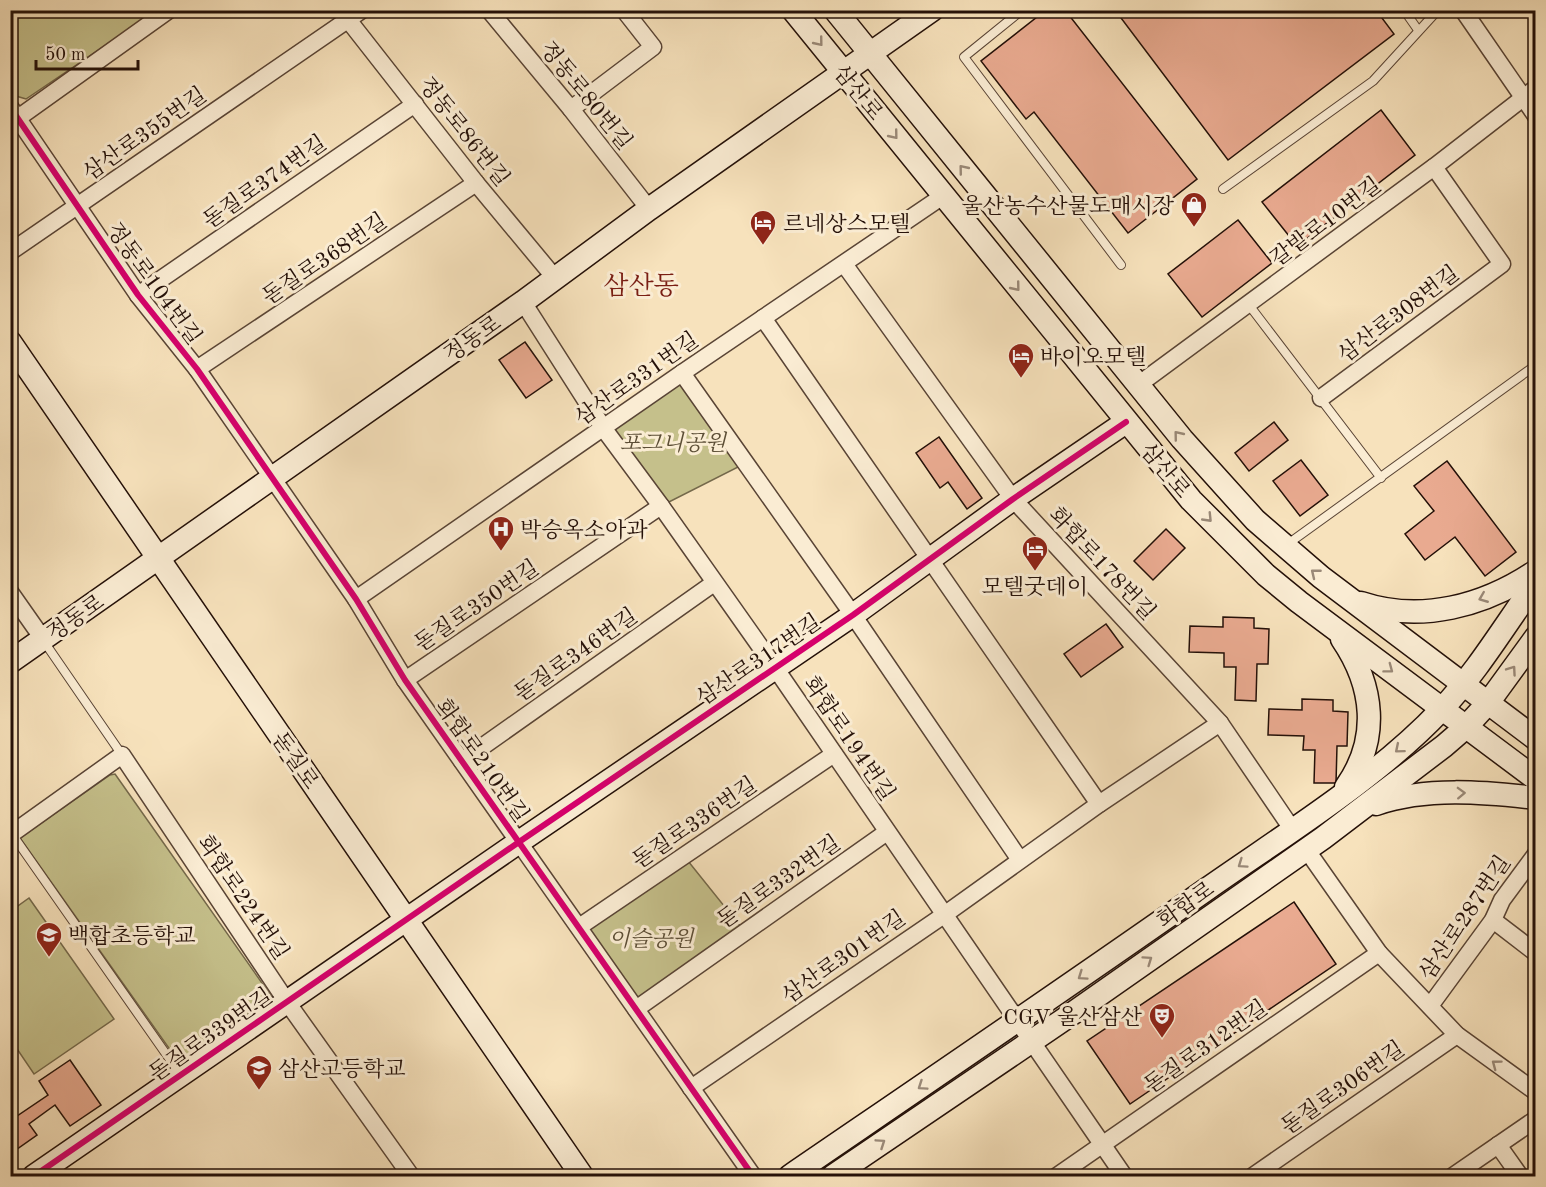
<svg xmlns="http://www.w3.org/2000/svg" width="1546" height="1187" font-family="'Old Standard TT','Noto Serif KR',serif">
<rect width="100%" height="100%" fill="#f7e2bc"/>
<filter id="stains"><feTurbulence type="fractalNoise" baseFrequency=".00333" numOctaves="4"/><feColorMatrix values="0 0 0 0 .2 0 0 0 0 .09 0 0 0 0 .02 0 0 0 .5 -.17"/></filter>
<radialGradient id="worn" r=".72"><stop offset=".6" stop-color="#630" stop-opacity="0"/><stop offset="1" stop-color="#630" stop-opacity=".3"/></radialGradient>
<g fill="#c5c08b" stroke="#74684a" stroke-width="1.5">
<polygon points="10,11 156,11 26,99 16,96 11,89"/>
<polygon points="682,373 746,463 661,506 604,429"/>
<polygon points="115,774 276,1003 183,1068 20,838 110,775"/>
<polygon points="684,856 745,932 636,1009 579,927"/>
<polygon points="29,898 114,1019 34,1074 11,1040 11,911"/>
</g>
<g fill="#e9aa90" stroke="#241008" stroke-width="1.5">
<polygon points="1046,10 1065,10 1197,179 1128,233 1034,112 1026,119 981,61"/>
<polygon points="1115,10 1376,10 1394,34 1228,160"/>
<polygon points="1381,110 1415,155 1297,246 1262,202"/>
<polygon points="1238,220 1272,263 1202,317 1168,274"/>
<polygon points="525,342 552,380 526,398 499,360"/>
<polygon points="1274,422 1288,440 1249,471 1235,453"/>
<polygon points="939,437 982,498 967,509 948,482 940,488 916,453"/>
<polygon points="1301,460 1328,495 1300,516 1273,481"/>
<polygon points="1447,461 1516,552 1485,576 1455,537 1425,560 1405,534 1434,511 1414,486"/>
<polygon points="1166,529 1185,548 1153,580 1134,561"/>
<polygon points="1223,617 1254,618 1254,628 1269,629 1268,664 1257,664 1256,701 1235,700 1236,667 1224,667 1224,653 1189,652 1190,626 1223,627"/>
<polygon points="1106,624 1123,647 1081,677 1064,654"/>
<polygon points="1302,699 1333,700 1333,711 1348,712 1347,746 1337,746 1336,783 1314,783 1315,750 1303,750 1304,736 1268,735 1269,709 1302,710"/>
<polygon points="1294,902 1336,964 1130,1104 1087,1041"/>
<polygon points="70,1060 101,1105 70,1126 55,1105 29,1124 37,1135 10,1154 10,1114 14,1118 48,1095 39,1081"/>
</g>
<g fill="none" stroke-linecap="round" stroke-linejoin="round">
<g stroke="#594435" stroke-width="10">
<g id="lane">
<polyline points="1022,10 964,57 1121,265"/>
<polyline points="1404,10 1418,30"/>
<polyline points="1223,189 1373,81 1438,10"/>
<polyline points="1249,305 1381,478"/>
<polyline points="1285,546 1536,365"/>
<polyline points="43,640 122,755"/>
<polyline points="12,834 180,1074"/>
</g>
</g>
<g stroke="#594435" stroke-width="19">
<g id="street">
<polyline points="489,10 571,109 649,209"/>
<polyline points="1463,10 1536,116"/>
<polyline points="342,12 476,183 555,278"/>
<polyline points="10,107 138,295 197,369 356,599 405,680 753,1176"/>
<polyline points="571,109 653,47 624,10"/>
<polyline points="18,118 169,10"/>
<polyline points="10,252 362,10"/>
<polyline points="844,264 1013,499 1220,723 1292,829"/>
<polyline points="138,295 415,104"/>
<polyline points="523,302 604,429 661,506 776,669 1124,1176"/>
<polyline points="763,318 1099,804"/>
<polyline points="197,369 476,183"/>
<polyline points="682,373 853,615 1020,860"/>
<polyline points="1138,385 1434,167 1536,88"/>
<polyline points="1321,398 1502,264 1434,167"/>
<polyline points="10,592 43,639"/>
<polyline points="356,599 682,373 943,196"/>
<polyline points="405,680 661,506"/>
<polyline points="462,761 714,583"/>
<polyline points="10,835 122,755 287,1002 411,1176"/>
<polyline points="1306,849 1379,953 1457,1035 1536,1092"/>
<polyline points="1493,920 1536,953"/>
<polyline points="579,927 834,754"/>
<polyline points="1430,1006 1493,920 1502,900 1536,854"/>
<polyline points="636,1009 887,832"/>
<polyline points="691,1088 944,915 1099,804 1220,723"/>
<polyline points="1498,1145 1520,1176"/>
<polyline points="1057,1176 1379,953"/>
<polyline points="1253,1176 1457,1035"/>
<polyline points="1453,1176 1536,1119"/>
</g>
</g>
<g stroke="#241008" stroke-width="25">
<g id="secondary">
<polyline points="793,10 1191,500 1266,575 1299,602 1536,779"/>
<polyline points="835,10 1182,439 1255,520 1321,577 1536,739"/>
<polyline points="10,342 582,1176"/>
<path d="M1361,603c60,20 123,3 175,-32"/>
<path d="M1342,639c32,47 38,100 4,148"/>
<polyline points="10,662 523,302 649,209 932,10"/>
<path d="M1376,804c50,-17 107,-12 160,-6"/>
<polyline points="34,1176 519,842 853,615 1013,499 1126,422"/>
<path d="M790,1176c139,-95 279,-190 417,-287 77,-54 170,-111 234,-179 36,-38 64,-85 95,-128"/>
<polyline points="833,1176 1063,1020 1323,838 1444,746 1466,727 1488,703 1536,637"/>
</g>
</g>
<use href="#lane" stroke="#faecd3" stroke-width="8"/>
<use href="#street" stroke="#faecd3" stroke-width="16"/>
<use href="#secondary" stroke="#faecd3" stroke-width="22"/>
<g stroke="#faecd3" stroke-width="10">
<g id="cycleway">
<polyline points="10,107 138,295 197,369 356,599 405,680 753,1176"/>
<polyline points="34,1176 519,842 853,615 1013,499 1126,422"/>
</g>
</g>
<use href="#cycleway" stroke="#d6006c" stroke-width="6"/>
</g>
<defs><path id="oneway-chevron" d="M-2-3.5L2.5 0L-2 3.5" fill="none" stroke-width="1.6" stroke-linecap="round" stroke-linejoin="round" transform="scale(1.5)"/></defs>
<g stroke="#9a8978">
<use href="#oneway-chevron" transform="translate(819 42) rotate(51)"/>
<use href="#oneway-chevron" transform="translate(894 135) rotate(51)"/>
<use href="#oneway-chevron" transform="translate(963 169) rotate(-129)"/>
<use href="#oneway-chevron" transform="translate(1016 287) rotate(51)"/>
<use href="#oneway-chevron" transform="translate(1178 435) rotate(-129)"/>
<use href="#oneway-chevron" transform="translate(1208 518) rotate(46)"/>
<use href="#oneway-chevron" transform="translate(1315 573) rotate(-141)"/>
<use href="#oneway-chevron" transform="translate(1483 598) rotate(158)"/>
<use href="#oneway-chevron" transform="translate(1389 669) rotate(37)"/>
<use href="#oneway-chevron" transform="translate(1512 670) rotate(-55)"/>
<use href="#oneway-chevron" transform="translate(1399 749) rotate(140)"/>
<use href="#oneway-chevron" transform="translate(1461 793) rotate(-2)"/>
<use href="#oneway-chevron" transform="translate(1242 864) rotate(145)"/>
<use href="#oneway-chevron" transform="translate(1148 960) rotate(-35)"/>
<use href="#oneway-chevron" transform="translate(1082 976) rotate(145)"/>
<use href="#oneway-chevron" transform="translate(1496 1064) rotate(-143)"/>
<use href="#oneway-chevron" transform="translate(922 1086) rotate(146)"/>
<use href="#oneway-chevron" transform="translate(881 1143) rotate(-34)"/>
</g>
<defs>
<g id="shop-pin" transform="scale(1.35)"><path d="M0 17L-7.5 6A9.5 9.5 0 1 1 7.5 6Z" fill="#8f2418" stroke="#faecd3"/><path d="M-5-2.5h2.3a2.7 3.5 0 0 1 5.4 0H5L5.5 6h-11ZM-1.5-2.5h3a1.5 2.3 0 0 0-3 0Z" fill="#fff"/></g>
<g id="hotel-pin" transform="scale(1.35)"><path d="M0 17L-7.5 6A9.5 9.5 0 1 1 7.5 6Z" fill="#8f2418" stroke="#faecd3"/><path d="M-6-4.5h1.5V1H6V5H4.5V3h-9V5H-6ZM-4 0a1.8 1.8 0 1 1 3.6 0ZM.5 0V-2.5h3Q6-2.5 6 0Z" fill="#fff"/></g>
<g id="hospital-pin" transform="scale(1.35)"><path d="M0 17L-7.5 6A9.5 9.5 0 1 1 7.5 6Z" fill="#8f2418" stroke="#faecd3"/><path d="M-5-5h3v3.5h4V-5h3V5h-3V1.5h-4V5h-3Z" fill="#fff"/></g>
<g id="school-pin" transform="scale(1.35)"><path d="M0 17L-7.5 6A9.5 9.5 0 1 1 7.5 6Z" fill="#8f2418" stroke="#faecd3"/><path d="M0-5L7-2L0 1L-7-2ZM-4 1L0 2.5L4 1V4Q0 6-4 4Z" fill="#fff"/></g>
<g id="theatre-pin" transform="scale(1.35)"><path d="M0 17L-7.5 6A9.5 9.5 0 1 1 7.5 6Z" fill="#8f2418" stroke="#faecd3"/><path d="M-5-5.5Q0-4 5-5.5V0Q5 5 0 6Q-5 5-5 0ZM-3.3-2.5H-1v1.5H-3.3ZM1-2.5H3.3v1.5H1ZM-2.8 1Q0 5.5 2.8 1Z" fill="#fff"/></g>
</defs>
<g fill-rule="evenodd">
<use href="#shop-pin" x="1194" y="205"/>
<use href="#hotel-pin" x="763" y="223"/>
<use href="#hotel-pin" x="1021" y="356"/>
<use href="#hospital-pin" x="501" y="529"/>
<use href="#hotel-pin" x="1035" y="549"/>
<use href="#school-pin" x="49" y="935"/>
<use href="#theatre-pin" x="1162" y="1016"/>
<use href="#school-pin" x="259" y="1068"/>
</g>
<g text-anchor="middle" stroke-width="6" stroke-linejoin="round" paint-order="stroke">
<g font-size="22" fill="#241008" stroke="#faecd3">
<text transform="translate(859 92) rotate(51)" y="8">삼산로</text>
<text transform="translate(587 95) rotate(51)" y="8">정동로80번길</text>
<text transform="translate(465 131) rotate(52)" y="8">정동로86번길</text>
<text transform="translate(144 133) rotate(-35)" y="8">삼산로355번길</text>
<text transform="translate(264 181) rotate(-35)" y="8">돋질로374번길</text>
<text transform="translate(1325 221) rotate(-37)" y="8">갈밭로10번길</text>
<text transform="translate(324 258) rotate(-34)" y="8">돋질로368번길</text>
<text transform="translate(155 283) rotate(54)" y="8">정동로104번길</text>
<text transform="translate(1398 313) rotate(-37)" y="8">삼산로308번길</text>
<text transform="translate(472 338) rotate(-35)" y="8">정동로</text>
<text transform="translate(636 378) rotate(-35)" y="8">삼산로331번길</text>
<text transform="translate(1166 470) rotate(50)" y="8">삼산로</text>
<text transform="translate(1103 563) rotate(47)" y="8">화합로178번길</text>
<text transform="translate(476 605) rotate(-34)" y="8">돋질로350번길</text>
<text transform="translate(75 617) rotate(-35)" y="8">정동로</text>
<text transform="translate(575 654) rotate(-35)" y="8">돋질로346번길</text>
<text transform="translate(758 659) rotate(-34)" y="8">삼산로317번길</text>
<text transform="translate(850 738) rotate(56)" y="8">화합로194번길</text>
<text transform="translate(296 760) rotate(55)" y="8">돋질로</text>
<text transform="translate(483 760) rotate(55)" y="8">화합로210번길</text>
<text transform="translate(694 822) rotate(-34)" y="8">돋질로336번길</text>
<text transform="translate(778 881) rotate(-35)" y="8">돋질로332번길</text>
<text transform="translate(244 897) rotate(56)" y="8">화합로224번길</text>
<text transform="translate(1185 904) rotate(-35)" y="8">화합로</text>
<text transform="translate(1464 917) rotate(-56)" y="8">삼산로287번길</text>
<text transform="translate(843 956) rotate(-35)" y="8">삼산로301번길</text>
<text transform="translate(210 1034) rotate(-35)" y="8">돋질로339번길</text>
<text transform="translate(1205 1046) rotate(-35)" y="8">돋질로312번길</text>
<text transform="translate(1342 1087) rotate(-35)" y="8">돋질로306번길</text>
</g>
<g font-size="22" fill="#241008" stroke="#faecd3" text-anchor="start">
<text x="1174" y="213" text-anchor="end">울산농수산물도매시장</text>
<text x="783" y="231">르네상스모텔</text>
<text x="1040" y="364">바이오모텔</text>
<text x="520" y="537">박승옥소아과</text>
<text x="1035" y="594" text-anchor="middle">모텔굿데이</text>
<text x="68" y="943">백합초등학교</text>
<text x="1142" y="1024" text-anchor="end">CGV 울산삼산</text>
<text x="278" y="1076">삼산고등학교</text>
</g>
<g font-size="22" font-style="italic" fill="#5c4e36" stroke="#faecd3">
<text x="673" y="450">포그니공원</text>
<text x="651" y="946">이슬공원</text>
</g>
<g font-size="26" fill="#7a1f14" stroke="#faecd3">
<text x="641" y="294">삼산동</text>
</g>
</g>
<rect width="1546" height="1187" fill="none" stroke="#f7e2bc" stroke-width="36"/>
<rect x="12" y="12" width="1522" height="1163" fill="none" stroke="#241008" stroke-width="3"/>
<rect x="18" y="18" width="1510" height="1151" fill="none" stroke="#241008" stroke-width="1.5"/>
<path d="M36 60v9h102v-9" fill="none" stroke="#241008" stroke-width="3"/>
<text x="45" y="60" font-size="18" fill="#241008" stroke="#faecd3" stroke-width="4.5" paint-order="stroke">50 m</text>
<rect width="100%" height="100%" filter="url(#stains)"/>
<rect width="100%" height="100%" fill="url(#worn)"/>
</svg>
